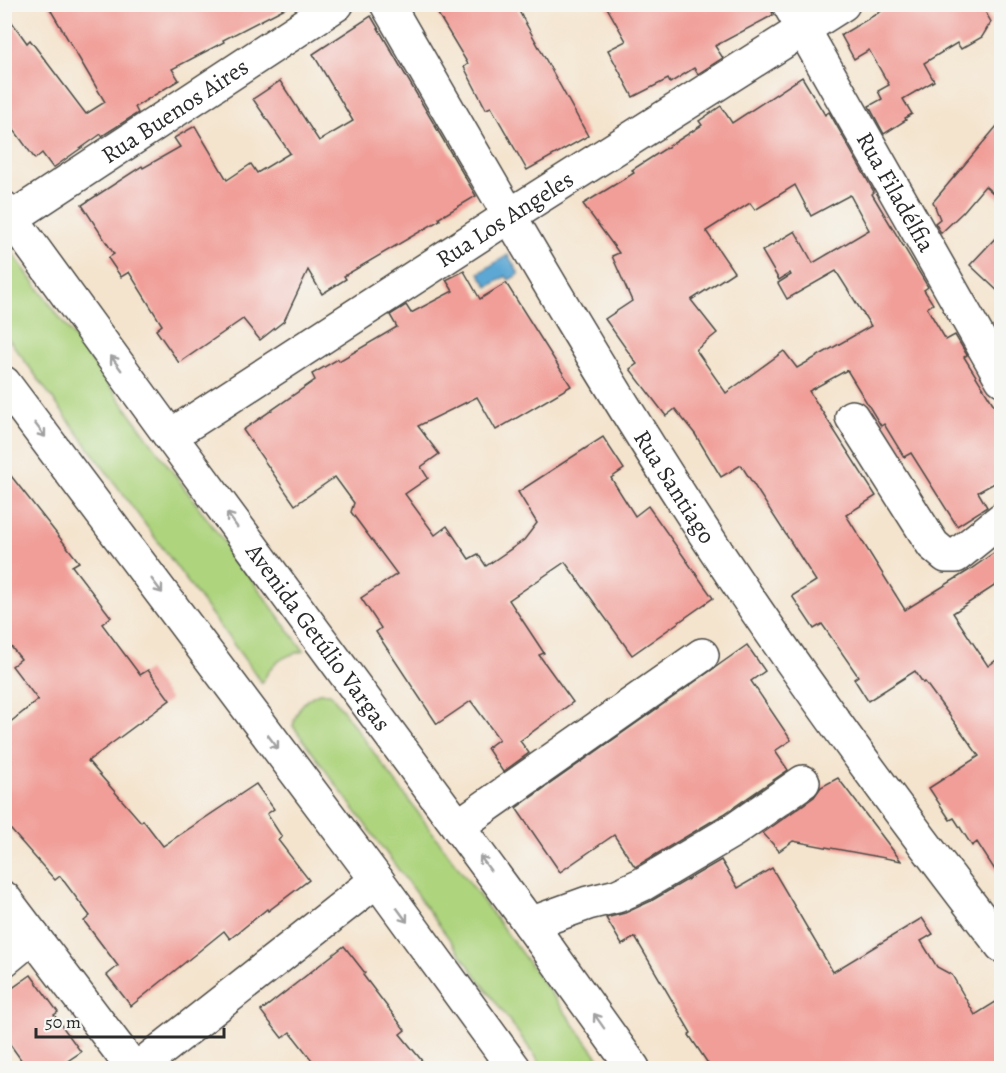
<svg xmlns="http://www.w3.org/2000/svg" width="1006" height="1073" font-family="Alegreya,serif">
<rect width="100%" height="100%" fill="#f6f6f2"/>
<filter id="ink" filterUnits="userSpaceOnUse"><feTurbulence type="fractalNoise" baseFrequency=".0167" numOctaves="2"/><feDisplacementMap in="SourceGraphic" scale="12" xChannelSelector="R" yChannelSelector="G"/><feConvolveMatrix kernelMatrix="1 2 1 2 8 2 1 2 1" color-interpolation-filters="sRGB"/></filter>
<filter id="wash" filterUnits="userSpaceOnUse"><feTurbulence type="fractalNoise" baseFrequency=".008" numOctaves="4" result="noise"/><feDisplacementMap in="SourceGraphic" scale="24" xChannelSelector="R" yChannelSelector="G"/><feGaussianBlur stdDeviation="1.35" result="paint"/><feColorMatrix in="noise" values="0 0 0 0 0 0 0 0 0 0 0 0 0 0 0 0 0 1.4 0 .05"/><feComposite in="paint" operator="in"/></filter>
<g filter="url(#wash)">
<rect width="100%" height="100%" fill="#f4e4ce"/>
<g fill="#aed47e" stroke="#6c8054" stroke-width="1.5">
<path d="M5,243l299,408c-21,4 -33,13 -42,32l-257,-349z"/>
<path d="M319,693h11l276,375h-62l-251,-342c4,-17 10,-26 26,-33z"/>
</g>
<polygon fill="#5ba7d4" stroke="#436980" stroke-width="1.5" points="508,255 519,274 509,280 506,276 488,287 479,273"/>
<g id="blocks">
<g fill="#f19e98" fill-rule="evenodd">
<polygon points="47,4 293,4 223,40 224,42 172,69 179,80 135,107 138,113 102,136 101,134 53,168 42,153 35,159 4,116 4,11 27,43 30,40 86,114 105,102"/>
<polygon points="432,4 515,4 588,136 527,170 491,107 486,109 464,67 468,64"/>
<polygon points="605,4 770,4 773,15 715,46 723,58 698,74 694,68 670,83 668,79 633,97 608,50 626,41"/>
<polygon points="893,4 981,4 991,22 982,37 961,49 957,43 924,63 934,81 903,99 912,114 905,118 906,120 884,134 869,106 882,99 878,91 889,85 869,50 854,59 841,35"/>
<polygon points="371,16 476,196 439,218 440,220 344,276 346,279 322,294 308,270 284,321 260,340 243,319 179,363 156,330 162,325 129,272 121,277 108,258 114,254 82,205 142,166 143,168 180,147 174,138 195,126 227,180 251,164 257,173 290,153 253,99 280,81 319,141 353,121 313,54"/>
<path d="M802,77l23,38 4,-3 45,80 -2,2 56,93 -4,3 9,14 -6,4 19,32 9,-5 12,20 -3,2 38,61v61l-24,13 9,15 -30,19 -46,-73 -7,4 -20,-33 -3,2 -34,-56 -38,21 67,105 -30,19 59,95 63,-39 34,-24v34l-49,32 35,53 14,-10v225l-25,-39 -5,4 -18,-28 -4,2 -21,-32 50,-32 -54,-74 -2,1 -8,-12 -47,30 -14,-22 4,-3 -36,-52 -8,5 -22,-33 24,-15 -75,-116 -20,12 -26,-43 -20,-25 -9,7 -36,-47 7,-5 -32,-45 27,-18 -20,-45 7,-3 -36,-49 51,-31 -2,-3 70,-45 -3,-4 22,-15 11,17zM795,185l16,31 39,-21 19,35 -56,33 -18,-32 -33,20 17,29 11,-7 1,2 -13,8 9,16 49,-28 35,55 -74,42 -13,-17 -58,42 -30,-43 21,-17 -26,-33 43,-28 -28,-41 44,-28 5,7z"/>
<polygon points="1002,120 1002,201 985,186 963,212 941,233 935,223 940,219 933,202"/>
<polygon points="1002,231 1002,295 970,265"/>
<polygon points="464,271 480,299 506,283 571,386 496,430 477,397 418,426 439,454 421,467 428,478 405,494 435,535 447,526 469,559 478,554 486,566 524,540 537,523 518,492 603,437 624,469 611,478 635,516 648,506 713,598 632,655 565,562 509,600 544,653 539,655 573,702 520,741 529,753 503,772 487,748 499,739 471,701 437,724 376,632 381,628 361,598 397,574 351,512 354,503 335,477 295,505 243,430 315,380 312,374 338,359 339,361 397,327 390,315 406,305 411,313 453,291 446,280"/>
<polygon points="4,467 79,562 72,566 111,617 102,624 140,675 148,670 170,700 88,761 141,822 143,820 163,846 256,784 274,809 267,814 282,837 278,840 309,880 268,911 267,909 230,939 224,931 131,1006 107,975 118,966 84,921 90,916 60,876 55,880 4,822 4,727 38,700 12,666 21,659 4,638"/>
<polygon points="747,645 765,671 751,681 791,740 775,751 788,770 724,814 635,867 614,835 560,872 516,808"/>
<polygon points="838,778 901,861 793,841 779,851 763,833 814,797 821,787"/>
<polygon points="721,860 738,888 772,868 833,972 922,918 933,934 921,941 937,967 952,975 975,1015 1002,998 1002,1068 711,1068 689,1035 691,1033 635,937 622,945 606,918 625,913 651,901"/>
<polygon points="344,946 365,973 363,975 405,1030 400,1034 428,1068 318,1068 290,1032 282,1038 261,1011"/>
<polygon points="31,975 58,1012 54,1015 81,1052 57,1068 27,1068 4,1036 4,994"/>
</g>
</g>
</g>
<g filter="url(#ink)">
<use href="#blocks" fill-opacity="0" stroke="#494743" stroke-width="1.5"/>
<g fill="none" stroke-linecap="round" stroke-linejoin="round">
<g stroke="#494743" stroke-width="36">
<g id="minor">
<path id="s1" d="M387,4c113,196 225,393 352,581 83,123 172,243 263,361"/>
<path id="s2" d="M789,4l213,375"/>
<path id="s3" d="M12,218l325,-214"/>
<polyline points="852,417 933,545 946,556 956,556 1002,519"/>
<path id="s4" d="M170,436l339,-220 334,-212"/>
<polyline points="458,826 702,655"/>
<polyline points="4,898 133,1068"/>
<polyline points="530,924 588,903 617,896 643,884 734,830 803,782"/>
<polyline points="4,960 33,936"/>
<polyline points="138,1068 377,880"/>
</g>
</g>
<g stroke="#494743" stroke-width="36">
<g id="major">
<path id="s5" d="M4,208l166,228 360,488 103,144"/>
<polyline points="4,383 377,880 514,1068"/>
</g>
</g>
<use href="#minor" stroke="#fff" stroke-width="33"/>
<use href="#major" stroke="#fff" stroke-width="33"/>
</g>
<defs><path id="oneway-shaft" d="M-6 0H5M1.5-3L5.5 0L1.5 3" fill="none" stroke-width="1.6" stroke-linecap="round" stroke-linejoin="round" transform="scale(1.5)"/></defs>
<g stroke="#a0a0a0">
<use href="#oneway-shaft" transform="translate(116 363) rotate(-126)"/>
<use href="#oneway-shaft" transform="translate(40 430) rotate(53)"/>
<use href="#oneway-shaft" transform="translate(232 520) rotate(-126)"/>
<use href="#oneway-shaft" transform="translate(157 586) rotate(53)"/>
<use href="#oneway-shaft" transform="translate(273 742) rotate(53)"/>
<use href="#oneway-shaft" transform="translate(485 863) rotate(-126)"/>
<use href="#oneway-shaft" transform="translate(402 915) rotate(54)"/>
<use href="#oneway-shaft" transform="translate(599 1021) rotate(-125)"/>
</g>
</g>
<g text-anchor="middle" stroke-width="5" stroke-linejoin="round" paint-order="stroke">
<g font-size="24" fill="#2b2b2b" stroke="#f6f6f2">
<text dy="8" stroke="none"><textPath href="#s3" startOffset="195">Rua Buenos Aires</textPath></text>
<text dy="8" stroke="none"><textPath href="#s2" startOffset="216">Rua Filadélfia</textPath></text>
<text dy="8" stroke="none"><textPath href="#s4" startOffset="399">Rua Los Angeles</textPath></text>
<text dy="8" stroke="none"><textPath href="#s1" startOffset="562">Rua Santiago</textPath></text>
<text dy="8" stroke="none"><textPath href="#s5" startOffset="532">Avenida Getúlio Vargas</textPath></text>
</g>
</g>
<rect width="1006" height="1073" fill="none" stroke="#f6f6f2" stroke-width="24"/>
<path d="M36 1028v9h188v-9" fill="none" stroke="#2b2b2b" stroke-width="3"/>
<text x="45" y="1028" font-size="18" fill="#2b2b2b" stroke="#f6f6f2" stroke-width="4.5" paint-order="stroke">50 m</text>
</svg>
